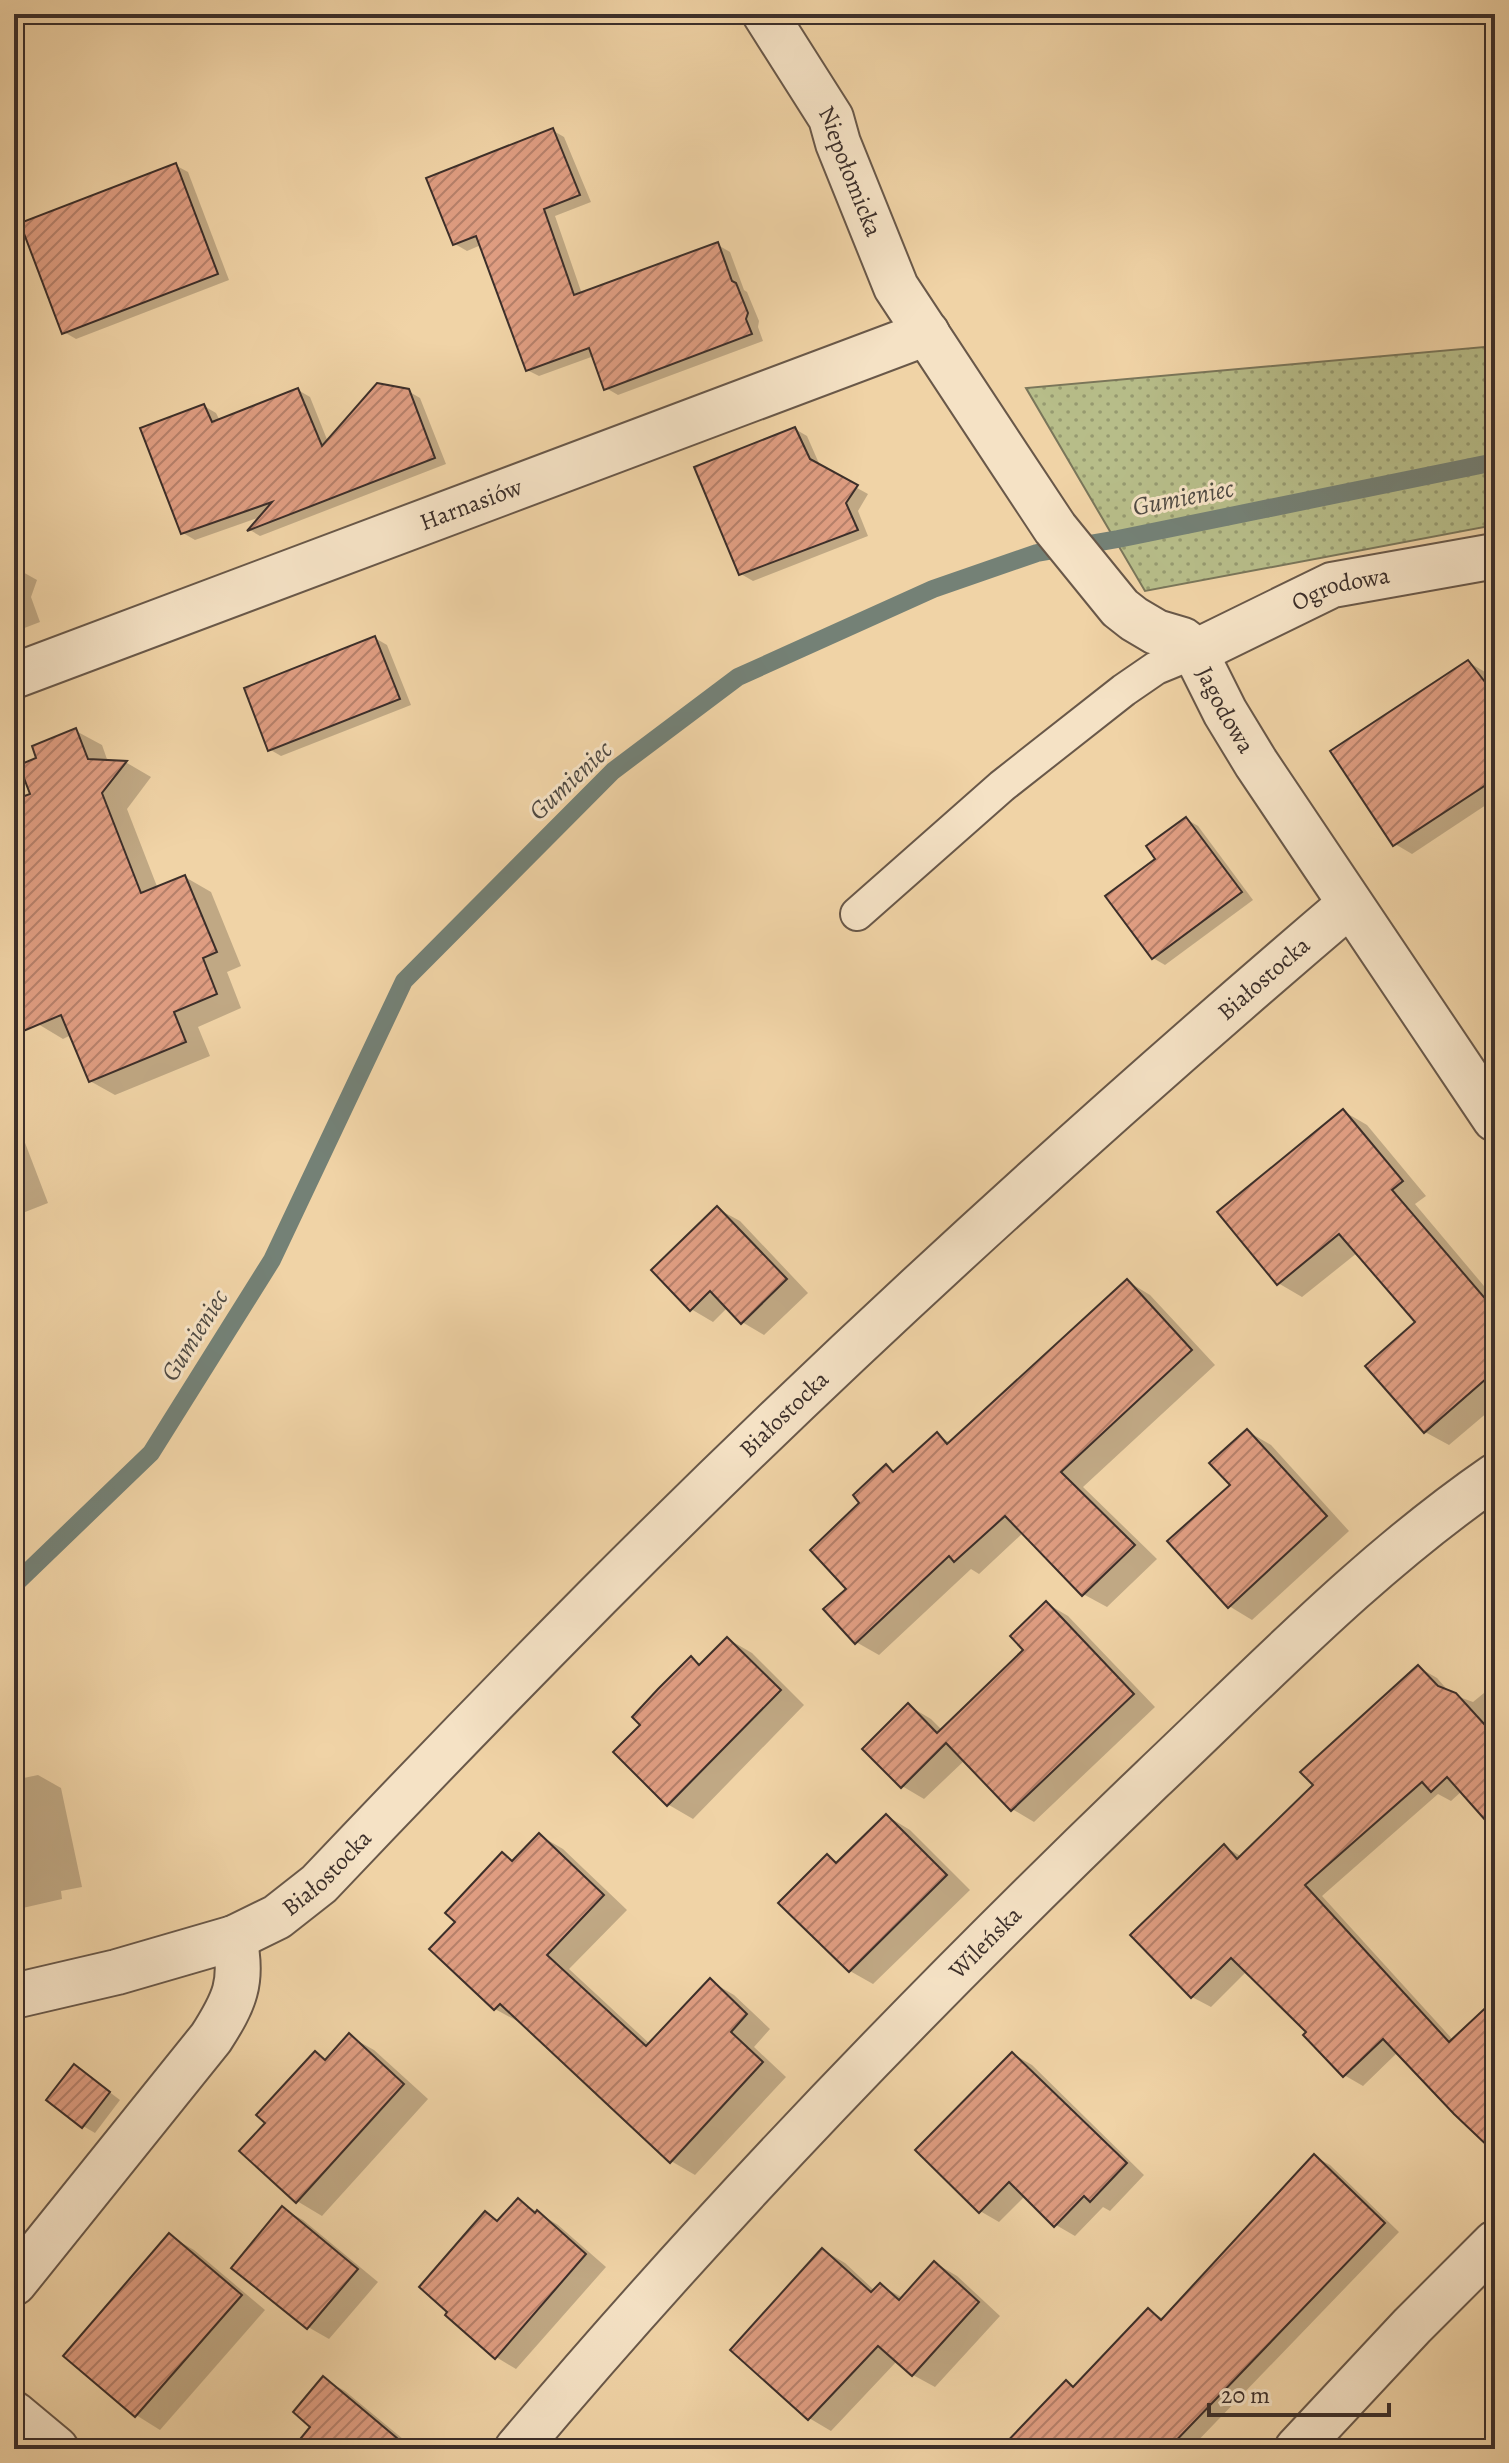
<svg xmlns="http://www.w3.org/2000/svg" width="1509" height="2463" font-family="Alegreya,serif">
<defs>
<pattern id="grass-dots" width="8" height="8" patternUnits="userSpaceOnUse" patternTransform="scale(2)"><rect width="8" height="8" fill="#b7bd89"/><path d="M2 2h.1M6 6h.1" fill="none" stroke="#969a70" stroke-width="1.8" stroke-linecap="round"/></pattern>
<pattern id="building-hatch" width="6" height="6" patternUnits="userSpaceOnUse" patternTransform="scale(2)"><rect width="6" height="6" fill="#df9d81"/><path d="M-1 1l2-2M0 6l6-6M5 7l2-2" fill="none" stroke="#b6806a"/></pattern>
</defs>
<rect width="100%" height="100%" fill="#f0d3a6"/>
<filter id="stains"><feTurbulence type="fractalNoise" baseFrequency=".0025" numOctaves="4"/><feColorMatrix values="0 0 0 0 .2 0 0 0 0 .09 0 0 0 0 .02 0 0 0 .5 -.17"/></filter>
<radialGradient id="worn" r=".72"><stop offset=".6" stop-color="#630" stop-opacity="0"/><stop offset="1" stop-color="#630" stop-opacity=".3"/></radialGradient>
<polygon fill="url(#grass-dots)" stroke="#7a765a" stroke-width="2" points="1495,346 1495,525 1145,591 1026,388"/>
<g fill="#0003">
<polygon points="552,130 564,137 591,202 555,216 582,294 718,245 730,252 744,290 747,292 759,321 758,327 763,341 618,395 606,388 594,356 539,376 527,370 481,245 467,251 455,244"/>
<polygon points="175,165 188,172 229,280 76,339 64,332"/>
<polygon points="298,390 310,397 328,442 408,391 420,398 446,464 260,536 250,530 263,516 195,540 183,533 204,406 216,413 220,421"/>
<polygon points="795,429 807,436 821,468 868,494 858,511 868,536 753,581 741,574"/>
<polygon points="14,554 21,571 37,580 31,597 40,622 14,632"/>
<polygon points="375,638 387,645 411,705 281,756 269,749"/>
<polygon points="1468,662 1485,672 1495,685 1495,799 1412,854 1395,844"/>
<polygon points="76,731 102,745 108,762 127,763 151,777 127,809 158,889 185,877 211,892 241,966 227,972 241,1008 198,1027 210,1056 115,1095 90,1081 71,1035 63,1039 38,1024 14,966 14,802 33,795 39,759"/>
<polygon points="1186,819 1198,826 1253,900 1165,965 1153,958 1158,859"/>
<polygon points="1343,1111 1367,1125 1426,1196 1415,1204 1484,1286 1492,1280 1495,1282 1495,1406 1449,1445 1425,1432 1418,1323 1357,1253 1302,1297 1278,1283"/>
<polygon points="14,1124 19,1127 48,1203 15,1216 18,1224 14,1226"/>
<polygon points="718,1209 740,1221 808,1293 764,1335 742,1322 728,1307 713,1322 691,1309"/>
<polygon points="1127,1281 1150,1295 1215,1365 1083,1487 1157,1559 1107,1607 1083,1594 1024,1532 979,1574 971,1569 879,1655 856,1642 849,1589 862,1503 886,1467 896,1473 937,1435 951,1443"/>
<polygon points="1247,1431 1271,1445 1349,1531 1252,1620 1229,1606"/>
<polygon points="1046,1603 1068,1616 1155,1707 1034,1822 1012,1809 965,1760 924,1799 902,1786 909,1706 931,1719 943,1731 1026,1650"/>
<polygon points="728,1639 752,1653 804,1705 693,1819 669,1805 616,1752 643,1725 691,1659 702,1665"/>
<polygon points="1418,1667 1437,1678 1451,1694 1473,1702 1495,1684 1495,1815 1462,1791 1451,1801 1438,1794 1322,1896 1454,2041 1495,2002 1495,2154 1398,2052 1363,2086 1344,2075 1309,2032 1247,1971 1211,2007 1192,1997 1224,1846 1242,1857 1316,1785"/>
<polygon points="38,1775 61,1788 82,1887 61,1891 62,1899 14,1910 14,1780"/>
<polygon points="887,1816 910,1830 970,1890 873,1984 850,1971 827,1856 839,1863"/>
<polygon points="539,1835 563,1849 627,1910 569,1969 650,2044 710,1981 734,1995 770,2029 754,2047 786,2077 695,2175 671,2161 521,2020 519,2022 495,2009 432,1949 458,1922 503,1855 514,1861"/>
<polygon points="349,2036 374,2050 428,2099 322,2216 297,2201 268,2123 315,2054 327,2061"/>
<polygon points="1013,2054 1032,2065 1144,2175 1110,2211 1103,2207 1075,2236 1056,2225 1026,2195 999,2222 980,2211"/>
<polygon points="75,2066 120,2100 95,2133 83,2126"/>
<polygon points="1315,2157 1330,2165 1399,2232 1190,2449 1012,2449 1066,2382 1075,2388 1148,2310 1164,2319"/>
<polygon points="518,2200 558,2225 606,2267 516,2369 496,2357 486,2214 499,2222"/>
<polygon points="283,2209 303,2220 378,2282 329,2339 308,2327"/>
<polygon points="170,2236 194,2250 265,2310 160,2430 136,2415"/>
<polygon points="823,2250 845,2263 875,2291 880,2285 903,2298 935,2263 957,2276 1000,2316 935,2387 913,2375 897,2361 831,2431 809,2418"/>
<polygon points="324,2379 345,2391 415,2449 300,2449 313,2427"/>
<polygon points="673,2443 684,2449 668,2449"/>
</g>
<g fill="none" stroke-linecap="round" stroke-linejoin="round">
<polyline stroke="#748176" stroke-width="18" points="14,1585 151,1453 272,1260 404,981 613,771 738,677 933,589 1037,553 1118,539 1495,462"/>
</g>
<g fill="url(#building-hatch)" stroke="#3c2f2a" stroke-width="2">
<polygon points="553,128 580,195 544,209 574,295 718,242 732,281 736,283 748,313 746,319 752,334 604,390 589,348 526,371 476,236 453,245 426,178"/>
<polygon points="176,163 218,274 62,334 20,223"/>
<polygon points="377,383 409,389 435,458 247,531 272,502 181,534 140,428 204,404 212,422 298,388 322,446"/>
<polygon points="795,427 810,459 858,485 846,503 858,530 739,575 694,467"/>
<polygon points="375,636 400,699 268,751 244,688"/>
<polygon points="1468,660 1495,695 1495,779 1393,846 1330,751"/>
<polygon points="76,728 88,759 127,761 102,793 141,893 185,875 217,952 203,958 217,994 174,1012 186,1042 89,1082 61,1015 14,1035 14,800 30,794 19,765 36,758 32,746"/>
<polygon points="1186,817 1242,892 1152,959 1105,896 1155,859 1146,846"/>
<polygon points="1343,1109 1403,1181 1392,1190 1495,1310 1495,1371 1424,1433 1365,1366 1415,1322 1339,1234 1277,1285 1217,1212"/>
<polygon points="717,1206 787,1279 741,1324 710,1291 690,1311 651,1270"/>
<polygon points="1127,1279 1192,1350 1061,1472 1135,1545 1082,1596 1005,1516 954,1562 949,1556 855,1644 823,1609 846,1589 810,1550 859,1503 853,1495 886,1464 893,1472 937,1432 947,1444"/>
<polygon points="1247,1429 1327,1516 1228,1608 1167,1541 1230,1485 1209,1463"/>
<polygon points="1046,1601 1134,1694 1011,1811 946,1743 901,1788 862,1749 908,1703 937,1733 1023,1650 1010,1636"/>
<polygon points="727,1637 781,1690 667,1806 613,1752 640,1725 632,1717 658,1689 691,1656 699,1665"/>
<polygon points="1418,1665 1438,1686 1456,1693 1495,1736 1495,1831 1447,1777 1431,1792 1422,1782 1305,1885 1449,2042 1495,1999 1495,2153 1454,2114 1383,2039 1343,2077 1303,2035 1306,2032 1231,1958 1191,1998 1130,1935 1224,1844 1237,1859 1313,1785 1300,1772"/>
<polygon points="886,1814 947,1875 849,1972 778,1903 827,1854 836,1863"/>
<polygon points="539,1833 604,1895 547,1955 646,2046 710,1978 747,2014 731,2032 763,2062 670,2163 500,2004 494,2010 429,1949 455,1922 445,1913 502,1852 512,1861"/>
<polygon points="349,2033 404,2084 296,2203 239,2151 265,2123 256,2115 315,2051 325,2060"/>
<polygon points="1012,2052 1127,2163 1090,2202 1084,2196 1054,2227 1009,2182 979,2213 915,2150"/>
<polygon points="74,2064 110,2092 82,2128 46,2100"/>
<polygon points="1314,2154 1385,2223 1168,2449 1000,2449 1066,2380 1073,2387 1148,2308 1161,2320"/>
<polygon points="518,2198 535,2213 537,2210 586,2254 495,2359 445,2315 447,2312 419,2287 485,2211 497,2221"/>
<polygon points="282,2206 358,2269 307,2329 231,2268"/>
<polygon points="169,2233 242,2295 135,2417 63,2356"/>
<polygon points="822,2248 871,2292 880,2283 899,2300 934,2261 979,2302 912,2376 878,2346 808,2420 730,2350"/>
<polygon points="323,2376 410,2449 292,2449 310,2427 293,2412"/>
</g>
<g fill="none" stroke-linecap="round" stroke-linejoin="round">
<g stroke="#695849" stroke-width="36">
<polyline id="lane" points="857,914 1002,786 1124,690 1156,668 1195,652"/>
</g>
<g stroke="#695849" stroke-width="48">
<g id="street">
<path id="s1" d="M765,14l66,104 7,25 58,144 112,170 47,71 65,80 14,11 22,13 27,8 12,12 30,60 31,51 239,356"/>
<path id="s2" d="M1195,652l137,-67 163,-29"/>
<path id="s3" d="M14,676l913,-343"/>
<path id="s4" d="M14,1996l103,-24 117,-34 43,-21 42,-33c92,-97 185,-193 279,-288 240,-241 493,-471 752,-692"/>
<path d="M14,2283l197,-245c23,-36 33,-56 23,-100"/>
<polyline points="14,2414 56,2449"/>
<path id="s5" d="M517,2449c198,-235 413,-457 635,-670 110,-104 218,-217 343,-303"/>
<polyline points="1297,2449 1412,2326 1495,2243"/>
</g>
</g>
<use href="#lane" stroke="#f5e2c5" stroke-width="32"/>
<use href="#street" stroke="#f5e2c5" stroke-width="44"/>
</g>
<g text-anchor="middle" stroke-width="6" stroke-linejoin="round" paint-order="stroke">
<g font-size="24" fill="#3c2f2a" stroke="#f5e2c5">
<text dy="8" stroke="none"><textPath href="#s1" startOffset="180">Niepołomicka</textPath></text>
<text dy="8" stroke="none"><textPath href="#s3" startOffset="488">Harnasiów</textPath></text>
<text dy="8" stroke="none"><textPath href="#s2" startOffset="160">Ogrodowa</textPath></text>
<text dy="8" stroke="none"><textPath href="#s1" startOffset="850">Jagodowa</textPath></text>
<text dy="8" stroke="none"><textPath href="#s4" startOffset="1638">Białostocka</textPath></text>
<text dy="8" stroke="none"><textPath href="#s4" startOffset="990">Białostocka</textPath></text>
<text dy="8" stroke="none"><textPath href="#s4" startOffset="342">Białostocka</textPath></text>
<text dy="8" stroke="none"><textPath href="#s5" startOffset="690">Wileńska</textPath></text>
</g>
<g font-size="26" font-style="italic" fill="#4f4a43" stroke="#f5e2c5">
<text transform="translate(1183 497) rotate(-11)" y="9">Gumieniec</text>
<text transform="translate(570 780) rotate(-43)" y="9">Gumieniec</text>
<text transform="translate(194 1335) rotate(-58)" y="9">Gumieniec</text>
</g>
</g>
<rect width="1509" height="2463" fill="none" stroke="#f0d3a6" stroke-width="48"/>
<rect x="16" y="16" width="1477" height="2431" fill="none" stroke="#3c2f2a" stroke-width="4"/>
<rect x="24" y="24" width="1461" height="2415" fill="none" stroke="#3c2f2a" stroke-width="2"/>
<path d="M1209 2403v12h180v-12" fill="none" stroke="#3c2f2a" stroke-width="4"/>
<text x="1221" y="2403" font-size="24" fill="#3c2f2a" stroke="#f5e2c5" stroke-width="6" paint-order="stroke">20 m</text>
<rect width="100%" height="100%" filter="url(#stains)"/>
<rect width="100%" height="100%" fill="url(#worn)"/>
</svg>
